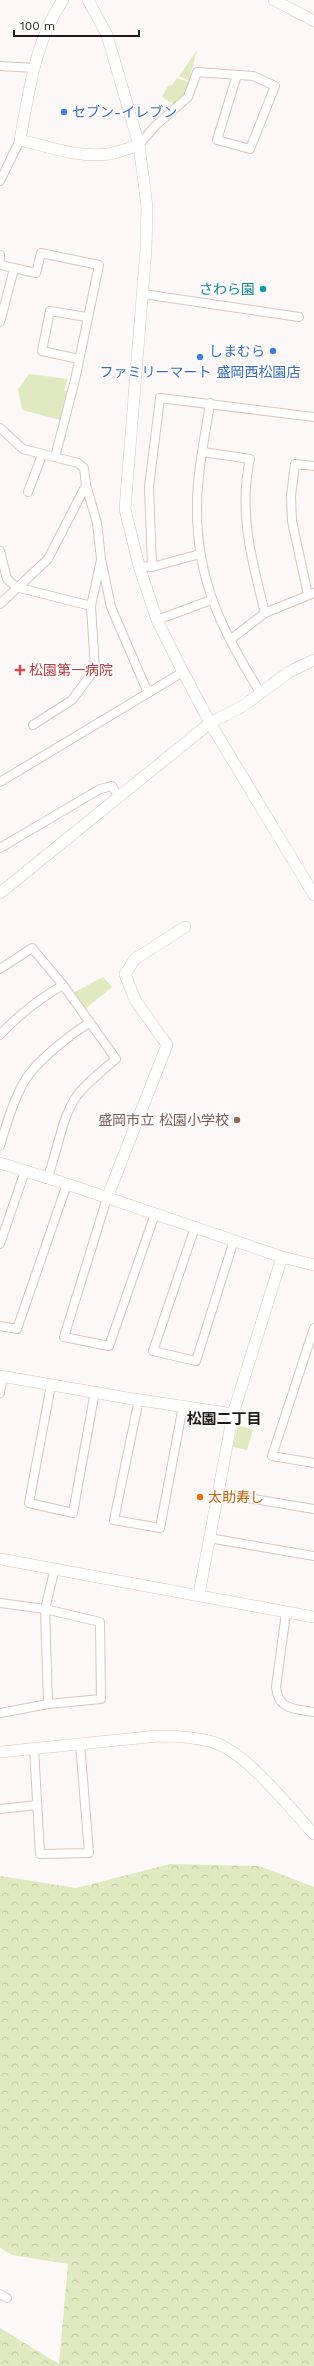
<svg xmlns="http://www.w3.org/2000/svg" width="314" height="2366" font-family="'Work Sans','Noto Sans JP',sans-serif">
<defs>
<pattern id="forest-crowns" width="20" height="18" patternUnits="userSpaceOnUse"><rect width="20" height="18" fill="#e0e9bf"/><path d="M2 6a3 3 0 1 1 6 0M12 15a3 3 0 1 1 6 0" fill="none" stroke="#c0c7a3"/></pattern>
</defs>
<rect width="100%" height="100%" fill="#fcf8f7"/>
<g fill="#e0e9bf">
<polygon points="197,50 189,81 179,76"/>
<polygon points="177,78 188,82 185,93 173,104 162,97 168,86 172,85"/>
<polygon points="29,374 68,379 64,390 68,391 60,420 22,410 18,389"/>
<polygon points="103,977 112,987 85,1009 73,993"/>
<polygon points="238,1425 253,1430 247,1450 233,1447"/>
</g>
<polygon fill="url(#forest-crowns)" points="170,1864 259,1866 314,1887 314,2366 0,2366 0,2328 59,2364 68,2264 12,2255 0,2248 0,1876 76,1888"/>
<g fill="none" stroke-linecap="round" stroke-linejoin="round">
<g stroke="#d9c6be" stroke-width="10">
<g id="street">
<polyline points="0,66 35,68"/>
<polyline points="139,145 155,126 188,97 197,72 253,76 275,86 250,149 217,140 237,75"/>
<polyline points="0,181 20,140"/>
<polyline points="0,255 0,260"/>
<polyline points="0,265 36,273 41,253 99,265 75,380 55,457"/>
<polyline points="143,294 299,317"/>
<polyline points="0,322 14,269"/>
<polyline points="79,359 42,351 50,311 87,317"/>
<path d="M210,403c-5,34 -13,69 -13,103 -1,73 25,125 63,186"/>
<polyline points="0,428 23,449 78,463 84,468 86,485 97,523 101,559 111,607 148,693"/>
<path d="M203,452l47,7c-12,53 2,102 15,154"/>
<polyline points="28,492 42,455"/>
<polyline points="0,551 7,579 16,587 91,606"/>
<polyline points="139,566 152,567 149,487 160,398 314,417"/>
<polyline points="152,567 200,554"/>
<polyline points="308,595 292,521 291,496 295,464 314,466"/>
<polyline points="0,604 48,559 86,485"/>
<polyline points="157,620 211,600"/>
<polyline points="231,639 265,613 314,593"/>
<polyline points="33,725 72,700 95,669 91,606 101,560"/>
<polyline points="0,782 183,672"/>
<polyline points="0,848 100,789 112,786 119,797"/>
<path d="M0,969l32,-21 31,37 53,74c-14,12 -29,23 -40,38 -15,22 -19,57 -29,82"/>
<path d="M0,1035c19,-21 39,-36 63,-50"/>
<path d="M0,1146c6,-21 13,-45 24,-64 11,-20 46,-47 66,-60"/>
<polyline points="107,1198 64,1337 109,1346 155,1214"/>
<polyline points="195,1227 153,1351 196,1361 234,1240"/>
<polyline points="0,1244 25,1171"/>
<polyline points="0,1326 17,1329 67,1184"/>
<polyline points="314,1328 272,1456 314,1463"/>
<polyline points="51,1385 29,1503 73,1513 95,1391"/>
<polyline points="0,1393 3,1376"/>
<polyline points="139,1399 114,1520 160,1528 183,1406"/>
<polyline points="218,1493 314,1509"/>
<polyline points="209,1538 314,1556"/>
<polyline points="0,1603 45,1609 100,1622 101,1699 48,1704 0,1713"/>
<path d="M286,1613l-10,74c2,23 19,22 38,25"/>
<polyline points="48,1704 45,1609 55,1568"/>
<polyline points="34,1748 40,1854 89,1853 80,1743"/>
<polyline points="0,1809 37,1805"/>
<polyline points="0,2294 7,2298"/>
</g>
</g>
<g stroke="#d9c6be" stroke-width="12">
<g id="secondary">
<path d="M63,0c-28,40 -34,92 -43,140 30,7 58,18 89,14 10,-2 21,-6 30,-9"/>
<polyline points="88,0 107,35 139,145 147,207 146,249 125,509 139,566 157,620 183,672 210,723 314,895"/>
<polyline points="274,0 314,21"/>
<polyline points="0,893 210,723 243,706 289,672 314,660"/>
<polyline points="0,1163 67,1184 282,1257 314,1265"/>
<polyline points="107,1198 167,1045 135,1000 125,974 135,959 185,927"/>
<polyline points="0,1376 127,1398 233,1414"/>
<polyline points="0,1559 314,1617"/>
<polyline points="199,1594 233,1414 282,1257"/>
<path d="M0,1752l158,-16c19,0 37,1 55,6 36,12 75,65 101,92"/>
</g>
</g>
<use href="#street" stroke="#fff" stroke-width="8"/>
<use href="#secondary" stroke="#fff" stroke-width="11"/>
</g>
<g fill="#3f7fe0" stroke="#fff" stroke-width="1.5">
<circle cx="64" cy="112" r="4"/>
<circle cx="273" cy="351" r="4"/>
<circle cx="200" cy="357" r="4"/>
</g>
<circle fill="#0f9aa8" stroke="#fff" stroke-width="1.5" cx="263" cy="289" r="4"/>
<path fill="#e0444e" stroke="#fff" stroke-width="1.5" d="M18 664h4v4h4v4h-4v4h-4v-4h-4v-4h4z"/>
<circle fill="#8d6e63" stroke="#fff" stroke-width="1.5" cx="237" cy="1120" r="4"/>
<circle fill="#e8710a" stroke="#fff" stroke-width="1.5" cx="200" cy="1497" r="4"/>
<g text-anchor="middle" stroke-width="3" stroke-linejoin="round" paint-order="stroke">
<g font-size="14" fill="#366cbe" stroke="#fff" text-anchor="start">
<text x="72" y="117">セブン-イレブン</text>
<text x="265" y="356" text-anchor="end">しまむら</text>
<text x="200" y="377" text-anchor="middle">ファミリーマート 盛岡西松園店</text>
</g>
<g font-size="14" fill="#0d838f" stroke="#fff" text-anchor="end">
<text x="255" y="294">さわら園</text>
</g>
<g font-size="14" fill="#be3a42" stroke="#fff" text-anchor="start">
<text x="29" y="675">松園第一病院</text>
</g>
<g font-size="14" fill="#785e54" stroke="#fff" text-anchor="end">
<text x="229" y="1125">盛岡市立 松園小学校</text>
</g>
<g font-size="14" fill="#c56008" stroke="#fff" text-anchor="start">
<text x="208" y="1502">太助寿し</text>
</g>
<g font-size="15" font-weight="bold" fill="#201916" stroke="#fff">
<text x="224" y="1424">松園二丁目</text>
</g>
</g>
<path d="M14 30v6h125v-6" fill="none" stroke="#201916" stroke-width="2"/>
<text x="20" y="30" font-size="12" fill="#201916" stroke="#ffffff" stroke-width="3" paint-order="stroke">100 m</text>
</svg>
